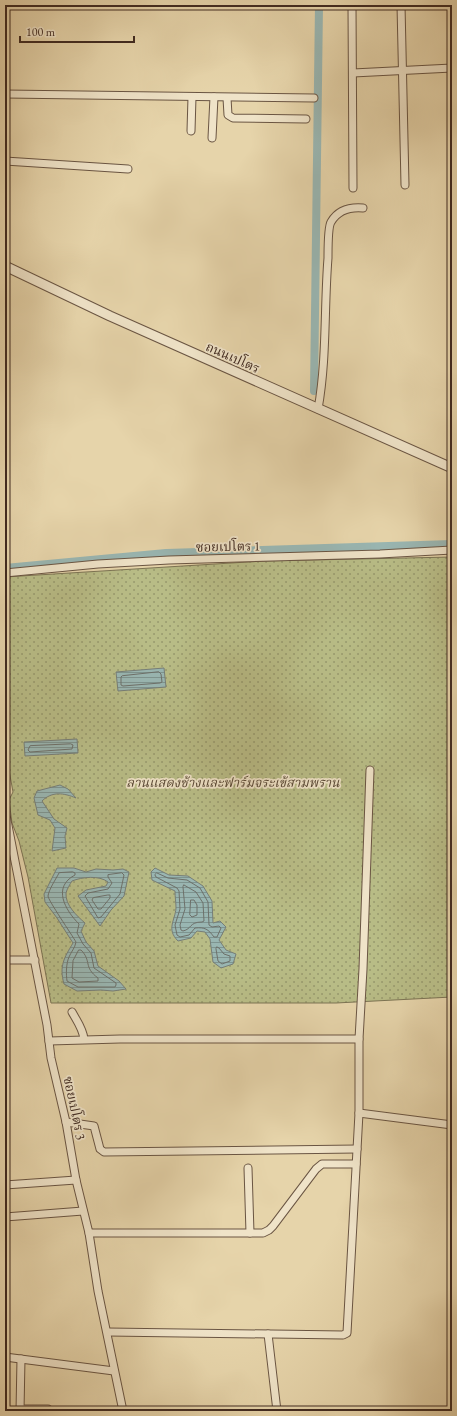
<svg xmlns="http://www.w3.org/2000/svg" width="457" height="1416" font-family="'EB Garamond','Noto Serif Thai',serif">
<defs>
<pattern id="park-dots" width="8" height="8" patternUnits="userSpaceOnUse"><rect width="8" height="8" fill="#b8bc86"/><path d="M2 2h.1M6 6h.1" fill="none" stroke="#97996d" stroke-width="1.8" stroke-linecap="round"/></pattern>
<pattern id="water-rules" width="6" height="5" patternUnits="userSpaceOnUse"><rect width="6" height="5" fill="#99b6b2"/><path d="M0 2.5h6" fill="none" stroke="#7e9490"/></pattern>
</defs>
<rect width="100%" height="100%" fill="#e6d4aa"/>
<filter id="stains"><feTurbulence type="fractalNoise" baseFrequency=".005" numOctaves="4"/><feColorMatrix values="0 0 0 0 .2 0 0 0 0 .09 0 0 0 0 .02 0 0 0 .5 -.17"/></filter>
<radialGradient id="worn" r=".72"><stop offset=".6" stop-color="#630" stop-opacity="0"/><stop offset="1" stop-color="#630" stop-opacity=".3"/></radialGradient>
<polygon fill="url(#park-dots)" stroke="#7c7454" points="452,557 452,997 336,1003 51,1003 28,877 19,841 12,823 9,800 13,792 5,748 5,577 264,561"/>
<g fill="url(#water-rules)" stroke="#767e78">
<polygon points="164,668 166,687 118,691 116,672"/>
<polygon points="77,739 78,753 25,756 24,742"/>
<path d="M60,785l8,4 8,9c-12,-5 -24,-7 -34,3l12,18 13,9 -2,8 1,12 -14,3 3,-23 -5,-8 -12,-5 -4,-17 3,-7z"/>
<path d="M57,868h17l12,4 10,-3 17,1 10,-1 6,3 -5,24 -13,14 -11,16 -22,-30 8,-6 20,-4 2,-4c-9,-7 -26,-5 -36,-1 -2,3 -5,8 -6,12 -1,12 11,23 19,30l-4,8 5,11 8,9 4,15 21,15 7,8 -13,2 -12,-1 -24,1 -13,-7c-5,-18 0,-26 9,-41l-16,-25 -12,-16 -1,-8z"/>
<path d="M155,868l14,7 19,1 15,10 9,15 1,22 7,-2 6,6 -7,13 7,10 10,4 -3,10 -12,4 -8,-6 -3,-23 -5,-7 -8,-1 -6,7 -13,3c-12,-12 -3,-20 -2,-33 0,-5 -1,-11 -1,-17l-23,-11 -1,-8z"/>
</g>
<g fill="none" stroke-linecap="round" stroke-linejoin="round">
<g stroke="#6d706a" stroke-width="1">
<polygon points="159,672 161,674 162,682 160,683 123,686 121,685 121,677 122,676"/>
<polygon points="71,744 73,745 72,749 30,752 28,750 30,746"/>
<path d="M73,872l2,1v2c-23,12 -10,35 4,49l-2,9 6,11 8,9 3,15 22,15v2l-1,2h-37l-11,-6c-1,-7 -1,-17 2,-24 2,-5 6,-9 7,-15 -4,-7 -28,-42 -28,-46 1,-7 8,-17 11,-23z"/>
<polygon points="122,873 124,875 120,894 101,917 98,918 85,896 88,893 108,889 112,883 108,877 108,875"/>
<path d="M157,873l11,5 19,2 13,8 8,14 1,23 3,2 7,-1 2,2 -4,9h-3c-6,-8 -9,-10 -19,-9l-6,7 -9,2 -3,-2 -2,-10 5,-16 -1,-18 -2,-3 -21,-11 -1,-2z"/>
<path d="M184,885l12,7 7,11 1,18 -2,1c-13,0 -10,7 -19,9l-2,-1 -1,-5 5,-16 -2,-22z"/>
<polygon points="108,895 110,895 110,898 101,909 98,909 92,900 93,898"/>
<polygon points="191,900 194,900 197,905 197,915 192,917 190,915"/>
<polygon points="217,947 219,948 224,954 230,956 230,961 222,964 218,961 216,949"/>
<path d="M79,950h2c11,11 2,17 17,28v3l-19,1 -7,-4 1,-17z"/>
</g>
<g stroke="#99b6b2" stroke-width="8">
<polyline points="314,391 319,5"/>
<polyline points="5,568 166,553 452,544"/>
</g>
<g stroke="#6a5543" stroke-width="9">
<g id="minor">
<polyline points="352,5 353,188"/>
<polyline points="401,5 405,185"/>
<polyline points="452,5 452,13"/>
<polyline points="353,73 452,68"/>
<polyline points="5,94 314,98"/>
<polyline points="227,98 228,115 233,118 306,119"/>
<polyline points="191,131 192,97"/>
<polyline points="212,138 214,97"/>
<polyline points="5,161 128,169"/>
<path d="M318,409c9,-50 6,-101 10,-151 0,-8 0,-31 3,-36 7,-12 20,-15 32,-14"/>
<polyline points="5,573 98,564 169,560 380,554 452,550"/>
<polyline points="5,810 47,1025 51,1058 66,1122 76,1180 89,1233 98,1291 123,1411"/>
<polyline points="5,960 35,960"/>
<path d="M72,1012c5,9 11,17 12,27"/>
<polyline points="49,1041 120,1039 359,1039"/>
<polyline points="359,1113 452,1125"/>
<polyline points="66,1122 94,1126 100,1149 104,1152 357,1149"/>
<polyline points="248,1168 250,1233"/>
<polyline points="5,1185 76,1180"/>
<polyline points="5,1217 83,1211"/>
<polyline points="89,1233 263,1233 269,1230 273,1226 316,1169 322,1164 356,1164"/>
<polyline points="108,1332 343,1335 347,1333 359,1113 359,1039 363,969 370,770"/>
<polyline points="268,1334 277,1411"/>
<polyline points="5,1357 114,1371"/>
<polyline points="20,1409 48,1409"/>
<polyline points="20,1411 21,1359"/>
</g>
</g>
<g stroke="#6a5543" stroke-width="11">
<polyline id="tertiary" points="5,266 110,316 452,468"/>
</g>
<use href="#minor" stroke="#efe3c8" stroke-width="7"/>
<use href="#tertiary" stroke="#efe3c8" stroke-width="9"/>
</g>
<g text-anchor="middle" stroke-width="3.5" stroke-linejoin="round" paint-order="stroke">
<g font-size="13" fill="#412b21" stroke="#efe3c8">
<text transform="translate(233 357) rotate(24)" y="5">ถนนเปโตร</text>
<text transform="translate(228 546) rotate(-1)" y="5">ซอยเปโตร 1</text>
<text transform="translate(75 1108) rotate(78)" y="5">ซอยเปโตร 3</text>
</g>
<g font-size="13" font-style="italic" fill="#594835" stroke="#efe3c8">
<text x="233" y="787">ลานแสดงช้างและฟาร์มจระเข้สามพราน</text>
</g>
</g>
<rect width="457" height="1416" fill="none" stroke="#e6d4aa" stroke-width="20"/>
<rect x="6" y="6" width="445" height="1404" fill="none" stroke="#412b21" stroke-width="2"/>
<rect x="10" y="10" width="437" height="1396" fill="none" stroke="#412b21"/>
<path d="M20 36v6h114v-6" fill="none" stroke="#412b21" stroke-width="2"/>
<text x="26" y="36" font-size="12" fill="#412b21" stroke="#efe3c8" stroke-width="3" paint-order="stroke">100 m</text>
<rect width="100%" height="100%" filter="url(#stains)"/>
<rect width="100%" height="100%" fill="url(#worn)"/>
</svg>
